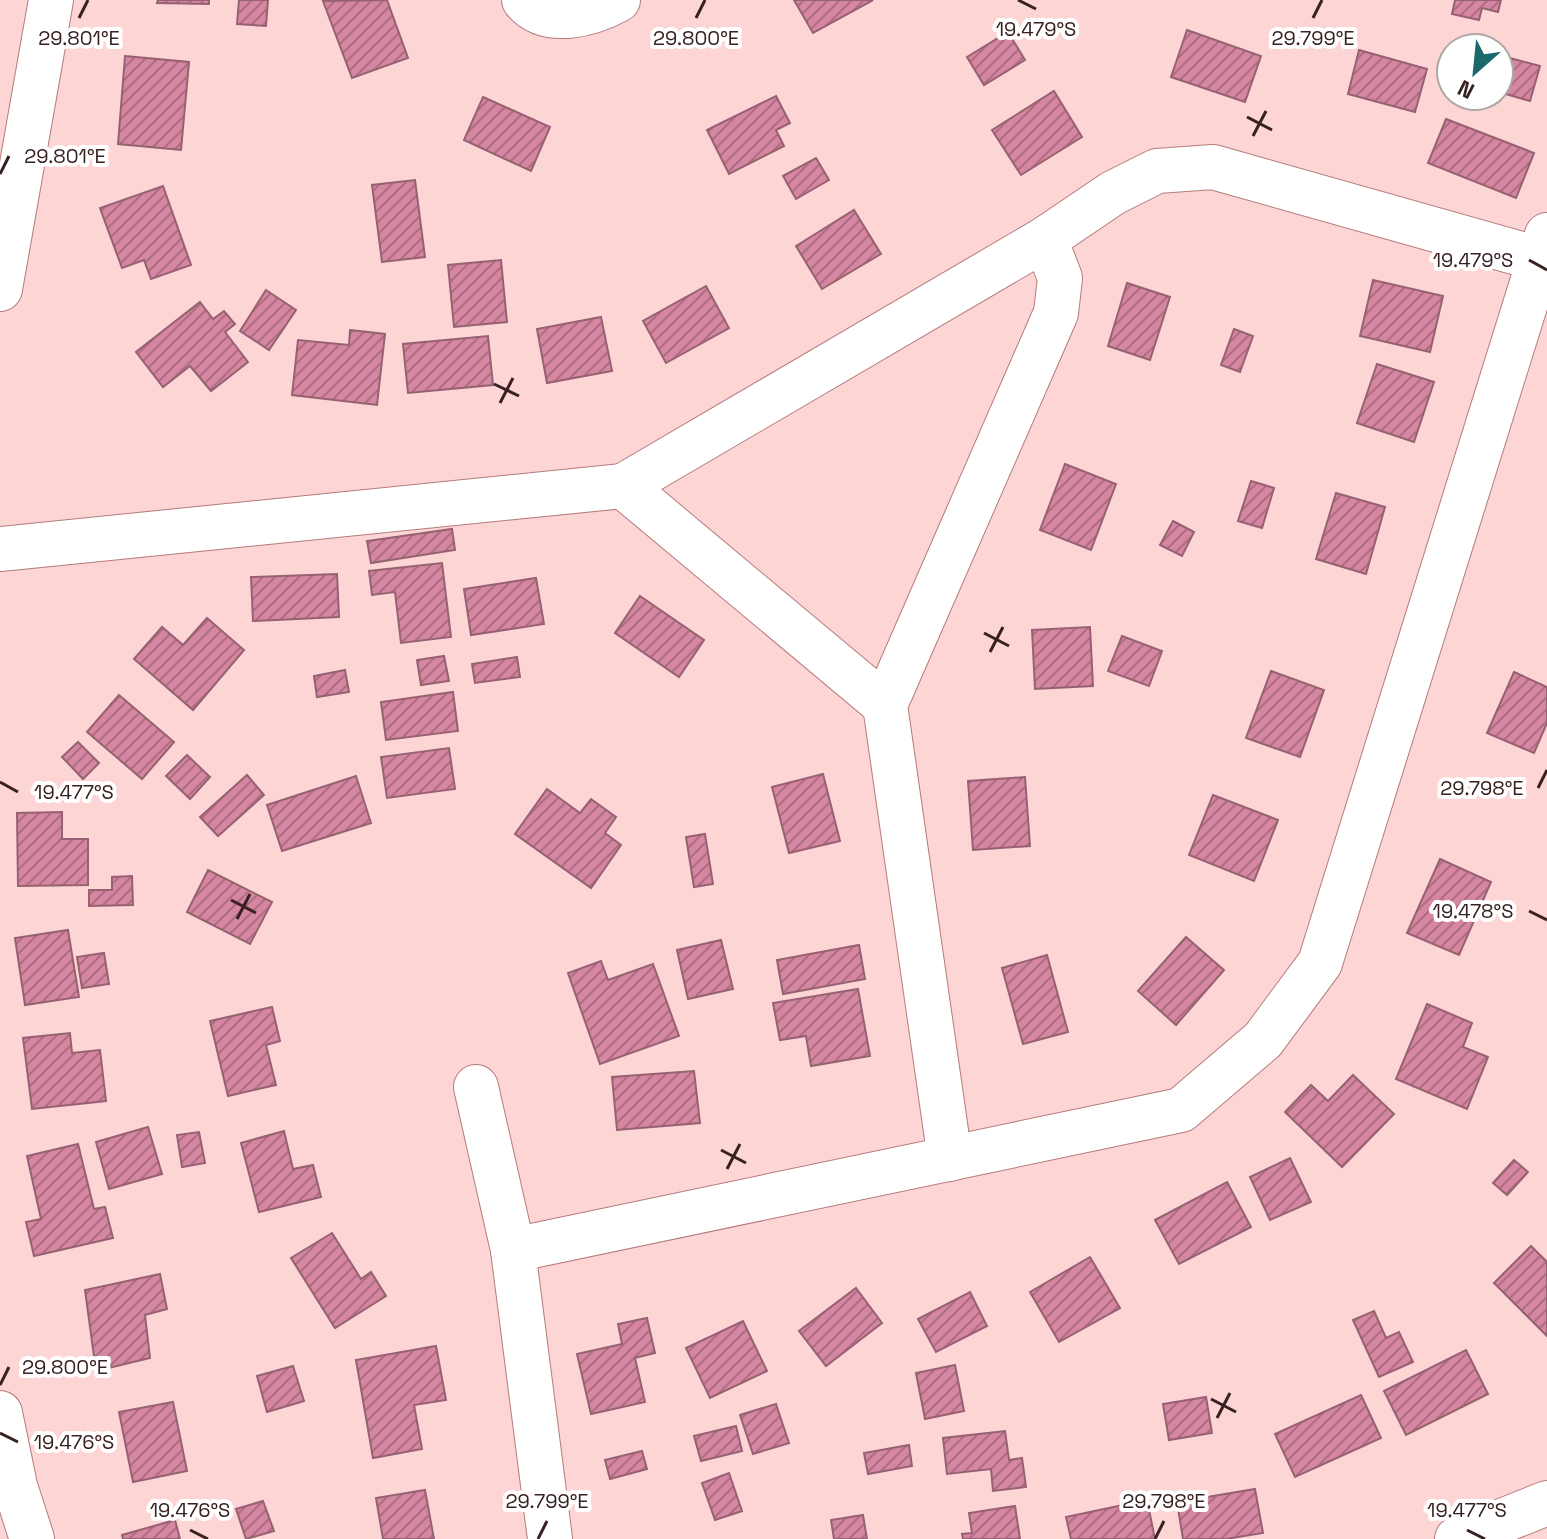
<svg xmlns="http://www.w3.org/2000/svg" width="1547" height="1539" font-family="'Space Grotesk',sans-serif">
<defs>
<pattern id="building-hatch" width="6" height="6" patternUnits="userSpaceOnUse" patternTransform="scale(2)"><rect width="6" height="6" fill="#d586a0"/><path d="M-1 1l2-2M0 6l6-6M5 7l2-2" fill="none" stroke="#ae6d82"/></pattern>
</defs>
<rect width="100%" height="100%" fill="#fcd5d4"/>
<g fill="url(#building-hatch)" stroke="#976173" stroke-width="2">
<polygon points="158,0 209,0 209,4 157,3"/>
<polygon points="239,0 268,0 266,26 237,24"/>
<polygon points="387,0 408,58 352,78 323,1"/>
<polygon points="794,0 873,0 813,33"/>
<polygon points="1455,0 1501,0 1498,12 1482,8 1479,20 1452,14"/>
<polygon points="1187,30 1261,56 1245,102 1171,77"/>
<polygon points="1008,32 1025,60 984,85 967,57"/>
<polygon points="1359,50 1427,69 1415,112 1348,94"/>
<polygon points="125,56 189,62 181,150 118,144"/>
<polygon points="1506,57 1540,66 1530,101 1499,92"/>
<polygon points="1054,91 1082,137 1021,175 992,130"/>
<polygon points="776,96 790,123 776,130 784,146 729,174 707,130"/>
<polygon points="483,97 550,127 531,171 464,140"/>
<polygon points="1446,119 1534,153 1516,198 1428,163"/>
<polygon points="816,158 829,180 796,199 783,176"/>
<polygon points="415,180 425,257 382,262 372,185"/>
<polygon points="163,186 191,265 151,279 144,260 122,268 100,208"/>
<polygon points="854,210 881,254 822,289 796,246"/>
<polygon points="501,260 507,322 454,327 448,265"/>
<polygon points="1373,280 1443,296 1430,352 1360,336"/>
<polygon points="1127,283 1170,297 1150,360 1108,346"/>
<polygon points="706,286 729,328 666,363 643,321"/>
<polygon points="266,290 296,310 269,350 240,331"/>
<polygon points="200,302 213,319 224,311 235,324 225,332 248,362 211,391 190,366 163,387 136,352"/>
<polygon points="601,317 612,371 547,383 537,329"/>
<polygon points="1234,329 1253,336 1240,372 1221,365"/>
<polygon points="350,330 385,334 377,405 292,395 298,340 349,345"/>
<polygon points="488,336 493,385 408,393 403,344"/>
<polygon points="1377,364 1434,382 1414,442 1357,423"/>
<polygon points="1065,464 1116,484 1091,550 1040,530"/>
<polygon points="1251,481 1274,488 1262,528 1238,521"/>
<polygon points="1336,493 1385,507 1366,574 1316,559"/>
<polygon points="1173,521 1194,532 1182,556 1160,545"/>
<polygon points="452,529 455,550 371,563 367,541"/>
<polygon points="442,563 451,637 401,643 395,592 372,595 369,571"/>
<polygon points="337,574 339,617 253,621 251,577"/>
<polygon points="536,578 544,624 471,635 464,589"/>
<polygon points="640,596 704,640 679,677 615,633"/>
<polygon points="207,618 244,650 193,710 134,659 162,627 183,645"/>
<polygon points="1090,627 1093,686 1035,689 1032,630"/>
<polygon points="1122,636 1162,651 1149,686 1108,671"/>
<polygon points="444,656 449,681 421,685 417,660"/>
<polygon points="517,657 520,677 475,683 472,664"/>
<polygon points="345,670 349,692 317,697 314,676"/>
<polygon points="1271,671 1324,690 1300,757 1246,738"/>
<polygon points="1514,672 1547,687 1547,723 1534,753 1487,733"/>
<polygon points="453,692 458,731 386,740 381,702"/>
<polygon points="119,695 174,742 142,779 87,732"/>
<polygon points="78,742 99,763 83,779 62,757"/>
<polygon points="449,748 455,789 387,798 381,757"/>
<polygon points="187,755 210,777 190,799 166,776"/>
<polygon points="823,774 840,841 789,853 772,787"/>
<polygon points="247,775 264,795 218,836 200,817"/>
<polygon points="356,776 371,823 282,851 267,805"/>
<polygon points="1025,777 1030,846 973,850 968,781"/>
<polygon points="547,789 580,813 591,799 616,817 605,833 621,845 591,888 515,834"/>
<polygon points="1213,795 1278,820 1254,881 1189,855"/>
<polygon points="62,812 62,839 88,839 88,885 18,886 17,813"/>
<polygon points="705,834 713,884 694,887 686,837"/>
<polygon points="1440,859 1491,882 1459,955 1407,933"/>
<polygon points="208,870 272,902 250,944 187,912"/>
<polygon points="132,876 133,905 89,906 89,890 112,890 112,877"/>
<polygon points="68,930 79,997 25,1005 15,938"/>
<polygon points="1186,937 1224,970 1176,1025 1138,991"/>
<polygon points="721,940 733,989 688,999 677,950"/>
<polygon points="859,945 865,979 783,994 777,960"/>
<polygon points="104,953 109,984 82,988 77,957"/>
<polygon points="1047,955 1068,1032 1023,1044 1002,968"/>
<polygon points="601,961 608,980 653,964 679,1036 600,1064 568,973"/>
<polygon points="858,989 870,1056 811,1066 806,1036 780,1040 773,1003"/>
<polygon points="1427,1004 1472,1023 1463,1047 1488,1057 1467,1109 1396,1079"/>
<polygon points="272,1007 280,1041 266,1045 276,1085 228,1096 210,1021"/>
<polygon points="70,1033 72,1053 100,1050 106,1101 32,1109 23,1038"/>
<polygon points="694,1071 700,1123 617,1130 612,1077"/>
<polygon points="1353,1075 1394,1114 1342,1167 1285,1112 1311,1085 1328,1101"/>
<polygon points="148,1127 162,1174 109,1189 96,1142"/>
<polygon points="284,1131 293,1169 313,1165 321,1197 259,1212 241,1143"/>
<polygon points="199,1132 205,1163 182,1167 177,1135"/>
<polygon points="78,1144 94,1209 105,1207 113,1238 34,1256 26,1222 41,1219 27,1156"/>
<polygon points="1290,1158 1311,1202 1270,1220 1250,1177"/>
<polygon points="1514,1160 1528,1172 1507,1195 1493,1183"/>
<polygon points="1227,1182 1251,1227 1179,1264 1155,1220"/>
<polygon points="332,1233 361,1279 371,1272 386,1296 335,1328 291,1258"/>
<polygon points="1531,1246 1547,1262 1547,1336 1494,1283"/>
<polygon points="1090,1257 1120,1308 1059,1342 1030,1292"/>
<polygon points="160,1274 167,1309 145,1315 150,1358 96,1371 85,1290"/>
<polygon points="856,1288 882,1323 826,1366 799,1331"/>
<polygon points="970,1292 987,1326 936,1352 918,1319"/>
<polygon points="1374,1311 1386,1338 1399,1332 1413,1362 1379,1377 1353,1320"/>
<polygon points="647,1318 655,1353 635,1358 645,1402 591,1414 577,1354 622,1344 618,1324"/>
<polygon points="743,1321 767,1371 710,1398 686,1348"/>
<polygon points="436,1346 446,1400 414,1405 422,1449 373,1458 356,1360"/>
<polygon points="1466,1350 1488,1394 1406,1435 1384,1391"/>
<polygon points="955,1365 964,1411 925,1419 916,1373"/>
<polygon points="293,1366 304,1401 267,1412 257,1376"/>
<polygon points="1361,1395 1381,1438 1295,1477 1275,1434"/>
<polygon points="1206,1397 1212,1433 1169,1440 1163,1404"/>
<polygon points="173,1402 187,1471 133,1482 119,1412"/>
<polygon points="776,1404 789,1443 753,1454 740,1415"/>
<polygon points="736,1426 742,1451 701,1461 694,1436"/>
<polygon points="1005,1431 1009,1460 1022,1458 1026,1487 993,1491 991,1469 947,1474 943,1438"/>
<polygon points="909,1445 912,1466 868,1474 864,1453"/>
<polygon points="642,1451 647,1469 610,1479 605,1460"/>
<polygon points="729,1473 742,1511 715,1520 702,1483"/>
<polygon points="1255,1489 1263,1533 1226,1539 1183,1539 1177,1502"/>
<polygon points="425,1490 434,1539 383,1539 376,1498"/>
<polygon points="1147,1500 1155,1539 1071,1539 1066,1517"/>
<polygon points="263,1501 274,1531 246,1539 236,1509"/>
<polygon points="1015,1506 1020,1539 963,1539 962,1534 972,1533 969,1513"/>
<polygon points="863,1515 867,1539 834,1539 831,1520"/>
<polygon points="175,1520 180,1539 123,1539 122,1535"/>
</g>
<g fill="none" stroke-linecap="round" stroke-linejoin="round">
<g stroke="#b57b7c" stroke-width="46">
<g id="minor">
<path d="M524,0c23,27 67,15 94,0"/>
<polyline points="0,289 51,0"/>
<polyline points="0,549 623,486"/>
<polyline points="885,705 623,486 1045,239"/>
<polyline points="476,1087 513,1250"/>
<polyline points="950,1159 885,705 1056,313 1060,278 1045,239 1113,193 1157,171 1213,167 1539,259"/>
<polyline points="0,1413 15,1486 32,1539"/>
<polyline points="550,1539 513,1250 1181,1110 1263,1040 1320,963 1547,235"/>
<polyline points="1457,1539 1547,1503"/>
</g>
</g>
<use href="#minor" stroke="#fff" stroke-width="44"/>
</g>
<path fill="none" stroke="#382121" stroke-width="3" d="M1018,0l18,9M79,18l9,-18M696,18l9,-18M1313,18l9,-18M1247,117l25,13M1253,136l13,-25M0,174l9,-18M1529,260l18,10M494,384l25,12M500,403l13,-25M984,633l25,13M990,652l13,-25M0,782l18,10M1538,788l9,-18M231,900l25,13M1529,911l18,9M237,919l13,-25M721,1150l25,13M727,1169l13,-25M0,1385l9,-18M1211,1399l25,13M1217,1418l13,-25M0,1433l18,9M190,1530l18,9M1467,1530l18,9M538,1539l9,-18M1155,1539l9,-18"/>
<g font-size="20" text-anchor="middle" fill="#382121" stroke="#fff" stroke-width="8" stroke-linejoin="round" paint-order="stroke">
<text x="1036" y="36">19.479°S</text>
<text x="79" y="45">29.801°E</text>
<text x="696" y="45">29.800°E</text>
<text x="1313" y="45">29.799°E</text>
<text x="65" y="163">29.801°E</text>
<text x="1473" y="267">19.479°S</text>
<text x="1482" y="795">29.798°E</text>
<text x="74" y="799">19.477°S</text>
<text x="1473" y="918">19.478°S</text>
<text x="65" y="1374">29.800°E</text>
<text x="74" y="1449">19.476°S</text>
<text x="547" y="1508">29.799°E</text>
<text x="1164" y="1508">29.798°E</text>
<text x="1467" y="1517">19.477°S</text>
<text x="190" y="1517">19.476°S</text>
</g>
<g transform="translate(1475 72) rotate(207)"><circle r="38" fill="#ffffff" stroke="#afa6a6" stroke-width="2"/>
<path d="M0-6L14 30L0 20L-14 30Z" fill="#1c696c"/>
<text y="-12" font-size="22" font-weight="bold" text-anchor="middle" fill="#382121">N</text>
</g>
</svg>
